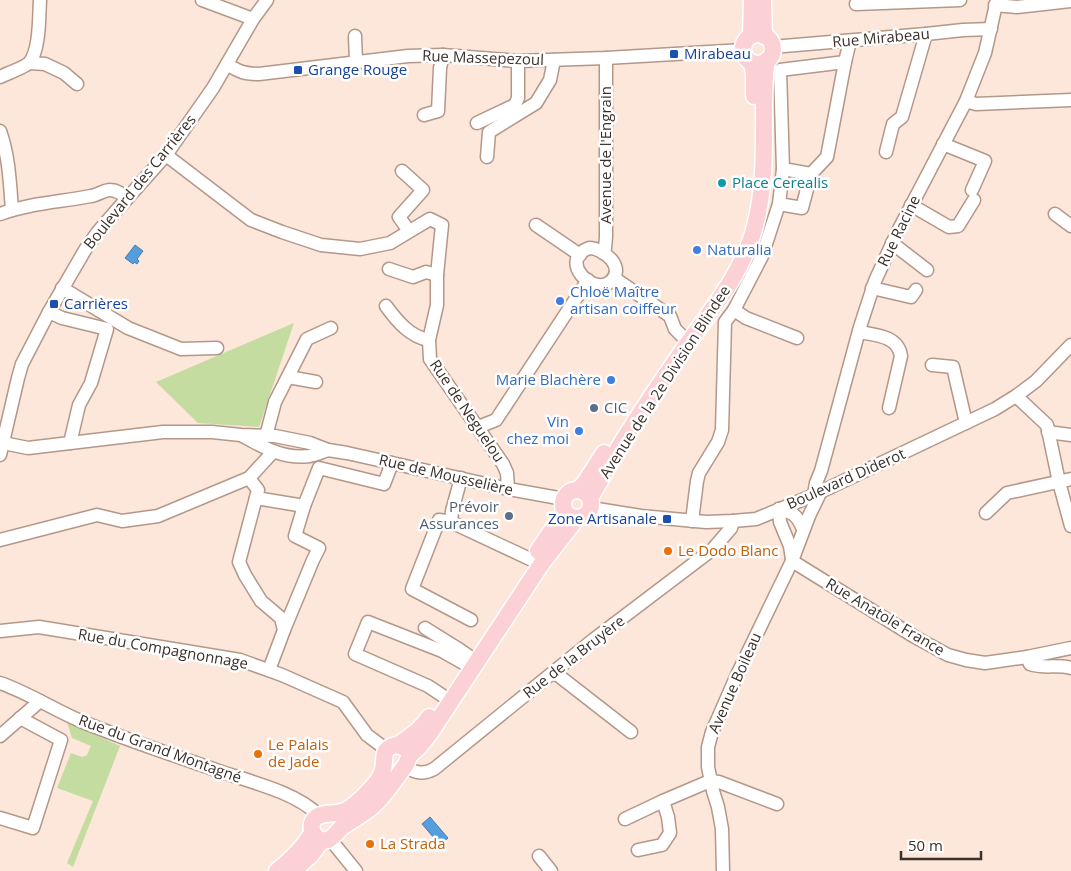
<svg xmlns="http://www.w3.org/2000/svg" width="1071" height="871" font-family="'Open Sans',sans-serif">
<rect width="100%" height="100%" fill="#fde6da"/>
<g fill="#c4dca0">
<polygon points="294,323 259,427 198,423 156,382"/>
<polygon points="67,722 120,746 73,867 67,863 93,801 57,788 71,753 82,757 87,755 91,746 72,738"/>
</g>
<g fill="#549edf" stroke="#4c7da9">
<polygon points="135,245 143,251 137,259 139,261 137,264 134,262 133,264 125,258"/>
<polygon points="430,817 448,838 440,845 422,824"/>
</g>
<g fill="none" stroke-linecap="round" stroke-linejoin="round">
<g stroke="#b3988a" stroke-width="15">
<g id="minor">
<polyline points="202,0 253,19"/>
<polyline points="856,4 960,0"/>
<polyline points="995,5 1017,7 1071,1"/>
<polyline points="355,36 356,62"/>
<polyline points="772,47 926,34 963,30 991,29"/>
<polyline points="29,63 45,64 64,73 77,84"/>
<path d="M227,64c12,8 18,10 32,10l149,-18 35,-1 75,6 88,-3 137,-8"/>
<path d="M0,77c6,-3 25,-10 29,-14 11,-12 10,-47 11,-63"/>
<polyline points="966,101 976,104 1071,100"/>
<polyline points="424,115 438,111 440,68 443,55"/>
<polyline points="477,123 515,105 518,98 518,61"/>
<path d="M0,131c9,25 10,53 12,79"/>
<polyline points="943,144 985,161 972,190"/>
<polyline points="886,152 893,124 902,117 926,34"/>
<polyline points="166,155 251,220 282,232 321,245 360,249 390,243 430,219 442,225 437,275 437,305 429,340 430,359 503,464 507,473 508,489"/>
<polyline points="487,157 489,132 536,103 550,80 554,60"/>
<polyline points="402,171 423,190 399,217 409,231"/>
<polyline points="811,174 827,157 845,62"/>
<polyline points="779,204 802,208 811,174 783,169"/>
<polyline points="911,205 949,227 958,226 974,200"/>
<path d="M0,214c30,-11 61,-12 91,-18 7,-1 13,-6 19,-6 7,0 12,4 17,8"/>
<polyline points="1055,214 1071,226"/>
<polyline points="536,225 580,255"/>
<polyline points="892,243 927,270"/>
<path d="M589,248c15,0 38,20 21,34 -18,14 -52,-22 -21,-34z"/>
<polyline points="603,253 605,248 606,237 606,58"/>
<polyline points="389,269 413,277 426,272 437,275"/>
<polyline points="614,278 670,316 675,329 682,336"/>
<polyline points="62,288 128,328 181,349 217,348"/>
<polyline points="872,288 911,297 916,290"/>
<path d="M386,306c11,15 24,31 43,34"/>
<polyline points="734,310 746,318 797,338"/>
<polyline points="49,312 62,318 107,329 91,383 79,405 70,443"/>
<path d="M859,332c17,3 39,4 42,24l-12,52"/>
<polyline points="932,365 953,367 966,423"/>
<polyline points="288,377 316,382"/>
<polyline points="1016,396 1047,425 1059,482 1071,526"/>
<polyline points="478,427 496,420 588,280"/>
<polyline points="1048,432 1071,435"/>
<path d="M243,436c21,12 41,23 66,20 6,-1 13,-4 19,-6"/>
<polyline points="266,436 275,402 307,339 331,328"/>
<polyline points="3,443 28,448 163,432 212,432 241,435 275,436 310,443 328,450 347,453 508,489 564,499"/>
<polyline points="0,455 18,378 22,364 49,312 85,250 97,233 116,211 166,155 213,88 253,19 267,0"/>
<polyline points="249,478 258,490 239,562 245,575 261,601 281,618 284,630 269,670"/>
<polyline points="461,478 452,511 451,522 532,560"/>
<polyline points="814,495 816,483 821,471 860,327 875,281 897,233 966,101 985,53 997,0"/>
<polyline points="256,498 304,506"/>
<polyline points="591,508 641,516 706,522 733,521 756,519 814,495 995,409 1016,396 1036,381 1071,345"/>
<polyline points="779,509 780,522 790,546 792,559"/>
<path d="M779,509c15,4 18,6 24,20"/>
<polyline points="986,513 1007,493 1071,479"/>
<polyline points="692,521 697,481 699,473 718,442 722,430 725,322 734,310 762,256 779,204 783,169 780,70 845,62 850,41"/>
<polyline points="451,522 439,520 412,589 471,620"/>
<polyline points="0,540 97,515 122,521 158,516 249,478 273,452"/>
<polyline points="792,561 915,637 948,655 966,660 985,663 1027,657 1071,648"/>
<polyline points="425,628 457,648 470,657"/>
<polyline points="284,630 313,560 319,548 295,536 304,506 319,468 384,484 392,463"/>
<polyline points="0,631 39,627 240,660 282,675 343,702 367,735 387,750"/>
<path d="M1027,657l3,7c14,5 27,0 41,4"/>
<polyline points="554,672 631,732"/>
<path d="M0,683c29,10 54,27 83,39 44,18 90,33 136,49 29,10 79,22 99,44"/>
<polyline points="443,696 428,686 355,654 368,622 442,651 465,664"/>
<polyline points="0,736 40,701"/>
<path d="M405,766c10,7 18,9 29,3l159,-129 120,-91 18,-21 2,-7"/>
<polyline points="0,818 33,828 61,740 20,718"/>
<polyline points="625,819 663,801 710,781 719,782 777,804"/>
<polyline points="330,839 356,871"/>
<polyline points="638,850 662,845 670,833 668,817 663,801"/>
<polyline points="539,856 551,871"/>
<polyline points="723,871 722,829 718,807 713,791 708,767 708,747 712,732 737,675 792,561 809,516 821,491"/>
</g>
</g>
<g stroke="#fff" stroke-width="19">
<g id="major">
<polyline points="763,0 764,36"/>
<circle cx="758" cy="49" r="15"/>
<polyline points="751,36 752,0"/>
<polyline points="752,63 754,74 754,96"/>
<polyline points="578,490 584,484 604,453"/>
<circle cx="577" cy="504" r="14"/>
<path d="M590,498c12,-20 22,-40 34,-59 17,-27 35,-54 53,-80 28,-42 65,-82 78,-133 10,-38 9,-78 9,-117 0,-16 0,-33 3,-49"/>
<polyline points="538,551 565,511"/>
<path d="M396,745c14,3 16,9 9,21 -9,12 -18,26 -29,37 -9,10 -23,16 -34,24 -4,4 -9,11 -14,13 -11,3 -20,-10 -15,-19 6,-10 19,-6 28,-9 10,-2 18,-11 25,-18 6,-6 15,-15 17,-25 3,-11 -3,-20 13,-24z"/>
<path d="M398,745c12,-9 22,-14 31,-28"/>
<polyline points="410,755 419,747 430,733 542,563 577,518"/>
<path d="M277,871c14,-11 26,-22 35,-38"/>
<polyline points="293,871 311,855 322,840"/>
</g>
</g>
<use href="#minor" stroke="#fff" stroke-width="12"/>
<use href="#major" stroke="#fcd1d5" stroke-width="16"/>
</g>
<g fill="#1a4fb4" stroke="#fff" stroke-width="2">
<rect x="669" y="49" width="10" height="10" rx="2.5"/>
<rect x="293" y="65" width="10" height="10" rx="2.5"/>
<rect x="49" y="299" width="10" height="10" rx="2.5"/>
<rect x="662" y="514" width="10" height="10" rx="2.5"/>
</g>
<circle fill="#0f9aa8" stroke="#fff" stroke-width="2" cx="722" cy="183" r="5"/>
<g fill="#3f7fe0" stroke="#fff" stroke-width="2">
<circle cx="697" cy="250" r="5"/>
<circle cx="560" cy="301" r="5"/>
<circle cx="611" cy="380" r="5"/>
<circle cx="579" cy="431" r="5"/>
</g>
<g fill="#5c6f8a" stroke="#fff" stroke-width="2">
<circle cx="594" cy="408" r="5"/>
<circle cx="509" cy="516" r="5"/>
</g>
<g fill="#e8710a" stroke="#fff" stroke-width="2">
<circle cx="668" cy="551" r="5"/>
<circle cx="258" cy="754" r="5"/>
<circle cx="370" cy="844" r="5"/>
</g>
<g text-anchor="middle" stroke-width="5" stroke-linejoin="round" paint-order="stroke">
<g font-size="15" fill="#3b302a" stroke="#fff">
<text transform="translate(881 38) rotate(-5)" y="5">Rue Mirabeau</text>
<text transform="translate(483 58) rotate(2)" y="5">Rue Massepezoul</text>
<text transform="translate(606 155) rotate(-90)" y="5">Avenue de l'Engrain</text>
<text transform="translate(140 182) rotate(-51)" y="5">Boulevard des Carrières</text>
<text transform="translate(899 231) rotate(-64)" y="5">Rue Racine</text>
<text transform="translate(665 382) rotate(-57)" y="5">Avenue de la 2e Division Blindee</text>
<text transform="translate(467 411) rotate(56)" y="5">Rue de Neguelou</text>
<text transform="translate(446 475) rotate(13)" y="5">Rue de Mousselière</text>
<text transform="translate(846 479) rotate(-24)" y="5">Boulevard Diderot</text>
<text transform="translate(885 617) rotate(31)" y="5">Rue Anatole France</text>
<text transform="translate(163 649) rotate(10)" y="5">Rue du Compagnonnage</text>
<text transform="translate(574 657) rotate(-38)" y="5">Rue de la Bruyère</text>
<text transform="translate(735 683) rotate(-66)" y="5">Avenue Boileau</text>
<text transform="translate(160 749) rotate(20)" y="5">Rue du Grand Montagné</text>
</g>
<g font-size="15" fill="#164399" stroke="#fff" text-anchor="start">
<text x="684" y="59">Mirabeau</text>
<text x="308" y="75">Grange Rouge</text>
<text x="64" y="309">Carrières</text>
<text x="657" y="524" text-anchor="end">Zone Artisanale</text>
</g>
<g font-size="15" fill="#0d838f" stroke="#fff" text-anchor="start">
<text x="732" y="188">Place Cerealis</text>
</g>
<g font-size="15" fill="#366cbe" stroke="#fff" text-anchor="start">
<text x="707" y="255">Naturalia</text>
<text x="570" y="297">Chloë Maître<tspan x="570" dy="17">artisan coiffeur</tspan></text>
<text x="601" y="385" text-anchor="end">Marie Blachère</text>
<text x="569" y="427" text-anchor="end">Vin<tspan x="569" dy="17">chez moi</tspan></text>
</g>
<g font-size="15" fill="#4e5e75" stroke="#fff" text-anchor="start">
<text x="604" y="413">CIC</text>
<text x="499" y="512" text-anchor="end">Prévoir<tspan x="499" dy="17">Assurances</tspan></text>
</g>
<g font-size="15" fill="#c56008" stroke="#fff" text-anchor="start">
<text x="678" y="556">Le Dodo Blanc</text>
<text x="268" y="750">Le Palais<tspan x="268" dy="17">de Jade</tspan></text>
<text x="380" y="849">La Strada</text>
</g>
</g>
<path d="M901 851v8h80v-8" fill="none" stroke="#3b302a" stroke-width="2.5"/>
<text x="908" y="851" font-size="15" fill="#3b302a" stroke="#ffffff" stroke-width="4" paint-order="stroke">50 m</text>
</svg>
